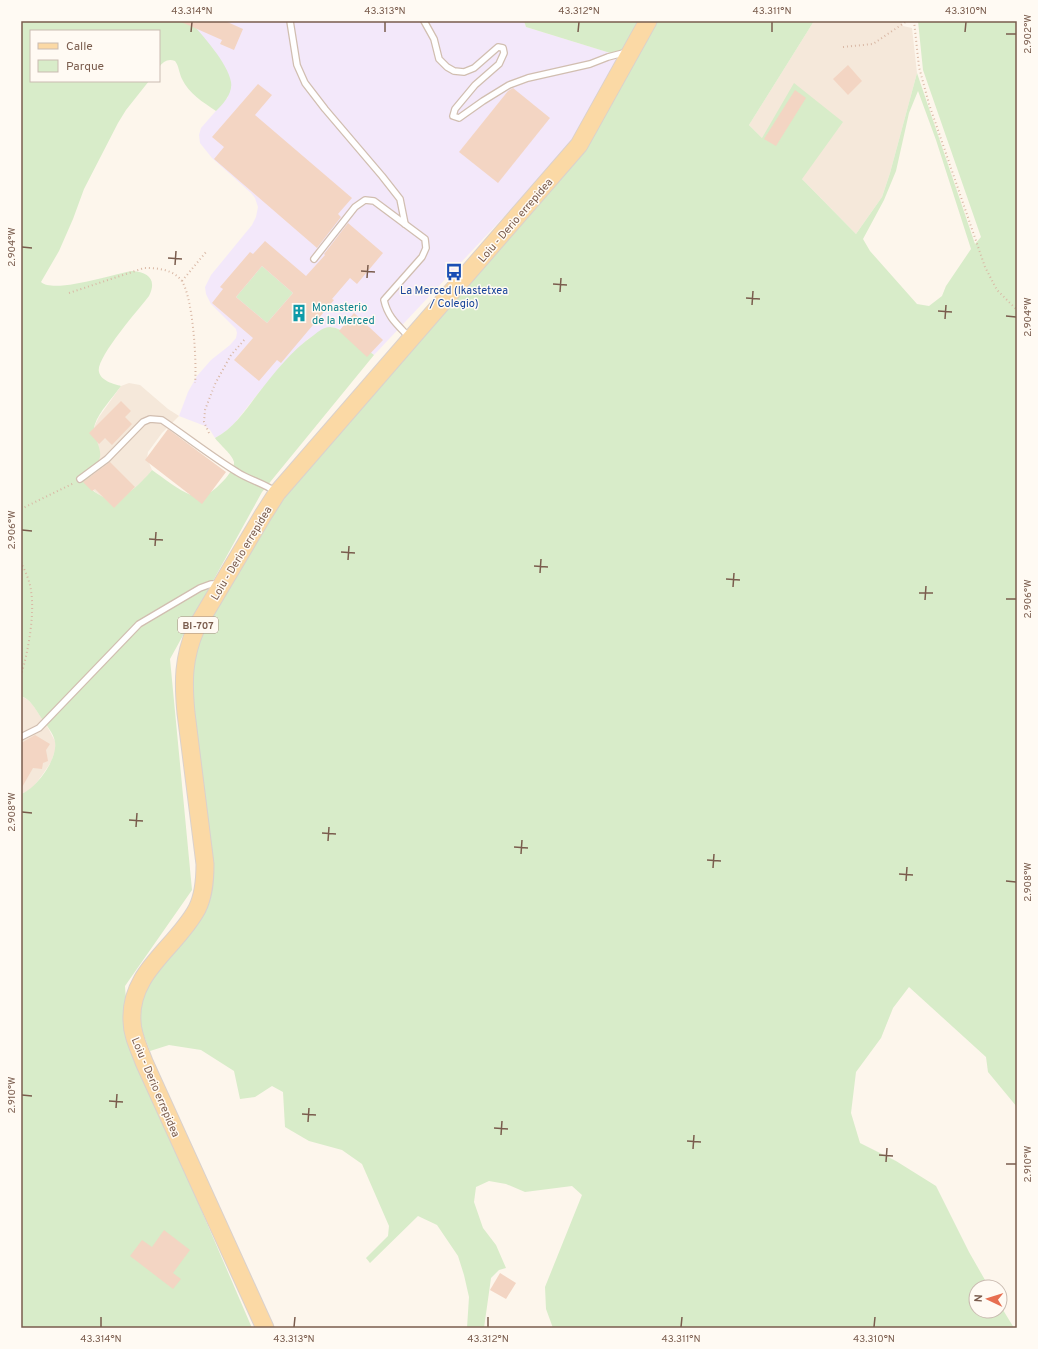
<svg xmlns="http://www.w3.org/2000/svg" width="1038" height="1349" font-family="Overpass,sans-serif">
<rect width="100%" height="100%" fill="#fdf6ec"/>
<g fill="#f5e8da">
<polygon points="814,21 901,21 903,26 912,28 917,73 890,173 882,197 856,234 749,125"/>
<polygon points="129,383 140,385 168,409 179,416 162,433 148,452 147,458 152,470 143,481 125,495 109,499 101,496 94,491 90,486 90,478 97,464 94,430 95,425 99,417 121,386"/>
<polygon points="21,696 28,700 33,705 48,728 56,743 55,751 51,762 43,774 34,786 28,791 21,794"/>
</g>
<polygon fill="#f3e8fa" points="190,21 524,21 526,27 620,56 600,89 577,139 374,355 351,336 340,329 331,327 308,339 295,351 260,391 234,424 225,432 215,438 210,430 205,426 179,416 188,392 197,376 211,360 230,345 236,338 237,333 236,329 211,304 206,294 205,287 211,275 252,225 256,217 258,207 255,198 251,193 212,158 200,143 199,135 201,128 228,97 223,64"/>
<g fill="#d8ecc9" fill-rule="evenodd">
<path d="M21,21h169c12,14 38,42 41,61 2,11 -8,22 -15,29 -13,-9 -27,-17 -34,-32 -3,-6 -3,-13 -7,-18 -7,-3 -12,1 -16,6v-36h-128v50h118l-23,29 -8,13 -34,66 -11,30 -14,32 -18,31c13,12 72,-8 91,-11 17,1 25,9 17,25 -10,13 -54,63 -50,76 2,9 15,12 22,14 -8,11 -22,26 -26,38 -4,11 7,22 5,33 -2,9 -13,19 -10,29 1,4 5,6 8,8 21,14 42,-10 54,-24 10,7 28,21 39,25 4,1 12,0 16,-1 8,-3 28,-23 27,-32 -1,-7 -15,-18 -19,-24 18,-9 30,-27 42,-43 17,-22 35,-45 57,-60 5,-4 10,-8 16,-8 15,1 33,19 44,28l-112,137 -92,167 22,231 -67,96 4,56 123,286h-231v-534c15,-5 37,-35 34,-52 -1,-9 -10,-18 -15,-26 -5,-8 -10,-17 -19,-20z"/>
<polygon points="524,21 643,21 620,56 526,27"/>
<path d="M654,21h160l-65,104 13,13 32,-55 49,39 -41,57 54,55 26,-37 8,-24 27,-100 58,171 6,-7 -58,-167 -5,-49h99v1086l-29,-35 -2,-15 -77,-70 -16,21 -12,30 -25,34 -5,41 9,30 36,18 40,25 33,66 20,35h-13v24h24v-6l14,23h-461l-7,-19 -1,-22 37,-92 -10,-9 -47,6 -19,-8 -17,-3 -13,6 -2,15 9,26 13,17 10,23 -7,2 -8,8 -7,50h-17l2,-31 -5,-22 -6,-19 -21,-31 -19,-9 -48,47 -4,-5 22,-22 1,-10 -27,-62 -20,-14 -33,-9 -24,-14 -2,-35 -11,-6 -17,11 -15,2 -6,-28 -33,-21 -32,-5 -19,6 -11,-28 1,-20 5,-17 59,-78 -14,-210 5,-51 16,-35 74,-120 244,-279zM918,91l18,49 35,109 -25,37 -4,10 -13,10 -12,-2 -47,-53 -7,-12 21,-39 12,-29 13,-58z"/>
<polygon points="262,266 293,293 267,323 236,297"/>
</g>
<g fill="#f3d5c3" fill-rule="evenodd">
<polygon points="179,21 225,21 243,29 234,50 220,44 222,40"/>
<polygon points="848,65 862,81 848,95 833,79"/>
<polygon points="258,84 272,95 255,115 352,198 338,214 341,217 317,248 214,159 224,147 212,137"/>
<polygon points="513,88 550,118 498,183 459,152 508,91"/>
<polygon points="795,90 806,98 776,146 764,139"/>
<path d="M348,223l35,30 -26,31 -7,-6 -18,21 2,1 -53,63 -4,-3 -18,21 -25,-21 19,-22 -41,-35 11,-14 -3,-2 30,-35 3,2 12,-13 41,35 19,-21 -1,-1zM262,266l31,27 -26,30 -31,-26z"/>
<polygon points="354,313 383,340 367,357 339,331"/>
<polygon points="121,401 131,411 125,417 132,424 112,445 105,438 99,444 89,433"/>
<polygon points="168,429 226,472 202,504 145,460"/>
<polygon points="110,462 135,487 114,508 95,489 92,491 83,482"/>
<polygon points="35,735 50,744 46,750 48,761 43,763 42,769 33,768 21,789 21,743"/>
<polygon points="164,1230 190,1250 173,1273 181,1279 173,1289 130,1256 142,1240 152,1247"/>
<polygon points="500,1273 516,1283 506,1299 490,1290"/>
</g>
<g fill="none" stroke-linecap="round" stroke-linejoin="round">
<g stroke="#d1beb0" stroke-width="8">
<g id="service">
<polyline points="290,21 297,65 305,83 325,109 382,176 400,199 405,224"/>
<polyline points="424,21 434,39 439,59 447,67 454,71 464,72 474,68 498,47 503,48 504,53 499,64 475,85 455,109 453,116 459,118 483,101 509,85 528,78 590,64 608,57 627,52"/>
<path d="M314,259l41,-52 10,-7 9,1 51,38 1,9 -4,9 -38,43c4,18 14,25 26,38"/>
<path d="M80,479l27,-20 36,-37 7,-3 12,1c25,17 49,36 75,52 12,8 27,11 39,20"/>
<polyline points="21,737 39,728 139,624 200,588 211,584 218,584"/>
</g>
</g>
<g stroke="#dad1cd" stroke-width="19">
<path id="primary" d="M265,1328l-121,-266c-5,-14 -12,-27 -12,-41 -3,-49 44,-73 65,-112 7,-14 8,-29 8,-45l-19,-151c-3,-31 -3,-55 10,-85l67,-113 14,-22 302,-348 69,-124"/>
</g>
<g stroke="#d9b8a5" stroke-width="2" stroke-dasharray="1 3" stroke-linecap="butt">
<polyline points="914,21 919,67 929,104 985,267 997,290 1017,310"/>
<polyline points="843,47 873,44 907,21"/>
<polyline points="182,281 206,252"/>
<path d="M69,293l75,-25c13,0 28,1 37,12 12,15 16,83 14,103"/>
<polyline points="209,433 204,422 205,410 215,384 231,355 245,339"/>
<polyline points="21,509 74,483"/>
<path d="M21,562c4,9 9,19 10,29 4,23 -3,62 -10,84"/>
</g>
<use href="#service" stroke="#fff" stroke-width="5.5"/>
<use href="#primary" stroke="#fbd9a5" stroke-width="17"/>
</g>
<path fill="none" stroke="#7a5c4d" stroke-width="1.5" d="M191,32l1,-10M385,32v-10M578,32l1,-10M772,32v-10M965,32l1,-10M1006,34h10M22,247l10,1M168,258l14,1M175,265l1,-14M361,271l14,1M367,278l1,-13M553,284l14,1M560,292l1,-14M746,298l14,1M752,305l1,-14M938,311l14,1M1006,316l10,1M945,319l1,-14M22,530l10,1M149,539l14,1M155,546l1,-14M341,552l14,1M348,560l1,-14M534,566l14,1M540,573l1,-14M726,579l14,1M733,587l1,-14M919,593h14M1006,599h10M925,600l1,-14M22,812l10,1M129,820l14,1M136,827l1,-14M322,833l14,1M328,841l1,-14M514,847l14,1M521,854l1,-14M707,860l14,1M713,868l1,-14M899,874l14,1M906,881l1,-14M1006,881l10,1M22,1095l10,1M109,1101l14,1M116,1108l1,-14M302,1114l14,1M308,1122l1,-14M494,1128l14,1M501,1135l1,-14M687,1141l14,1M693,1149l1,-14M879,1155l14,1M886,1162l1,-14M1006,1164h10M101,1327v-10M294,1327l1,-10M488,1327v-10M681,1327l1,-10M874,1327l1,-10"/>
<defs>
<g id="bus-bare" transform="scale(1.38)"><path d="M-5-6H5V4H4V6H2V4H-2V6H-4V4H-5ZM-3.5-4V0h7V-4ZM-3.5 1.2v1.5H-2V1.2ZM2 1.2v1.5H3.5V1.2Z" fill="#1a4fb4" stroke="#fffaf3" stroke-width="2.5" paint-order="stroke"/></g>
<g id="building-bare" transform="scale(1.38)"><path d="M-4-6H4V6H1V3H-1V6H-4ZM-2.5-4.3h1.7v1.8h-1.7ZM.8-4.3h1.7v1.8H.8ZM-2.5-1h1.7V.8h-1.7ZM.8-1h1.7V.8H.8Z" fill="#0f9aa8" stroke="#fffaf3" stroke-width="2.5" paint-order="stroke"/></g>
</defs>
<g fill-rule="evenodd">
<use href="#bus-bare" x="454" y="272"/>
<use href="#building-bare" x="299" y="313"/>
</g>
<g text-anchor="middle" stroke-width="3" stroke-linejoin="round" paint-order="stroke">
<rect fill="#fffaf3" stroke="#a28b7f" stroke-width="1" x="178" y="617" width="40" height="16" rx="3"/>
<g font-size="10" font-weight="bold" fill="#7a5c4d">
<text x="198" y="629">BI-707</text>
</g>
<g font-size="11" fill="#7a5c4d" stroke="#fffaf3">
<text transform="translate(515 220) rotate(-49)" y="4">Loiu - Derio errepidea</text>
<text transform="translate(241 553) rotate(-59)" y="4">Loiu - Derio errepidea</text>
<text transform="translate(156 1087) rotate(67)" y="4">Loiu - Derio errepidea</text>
</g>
<g font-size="11" fill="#164399" stroke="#fffaf3">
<text x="454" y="294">La Merced (Ikastetxea<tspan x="454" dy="13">/ Colegio)</tspan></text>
</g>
<g font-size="11" fill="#0d838f" stroke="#fffaf3" text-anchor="start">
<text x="312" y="311">Monasterio<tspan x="312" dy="13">de la Merced</tspan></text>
</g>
</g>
<rect width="1038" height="1349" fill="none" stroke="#fffaf3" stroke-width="44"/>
<rect x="30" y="30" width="130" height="52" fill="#fffaf3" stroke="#cabbb1"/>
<rect x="38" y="43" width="20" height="6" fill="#fbd9a5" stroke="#cabbb1"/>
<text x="66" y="50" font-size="12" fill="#7a5c4d">Calle</text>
<rect x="38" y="60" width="20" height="12" fill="#d8ecc9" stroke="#cabbb1"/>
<text x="66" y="70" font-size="12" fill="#7a5c4d">Parque</text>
<g transform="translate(988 1299) rotate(274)"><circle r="19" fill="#fffaf3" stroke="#cabbb1"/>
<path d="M0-3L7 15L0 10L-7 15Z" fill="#e76f51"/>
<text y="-6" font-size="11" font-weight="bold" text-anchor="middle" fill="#7a5c4d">N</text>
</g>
<rect x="22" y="22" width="994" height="1305" fill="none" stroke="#7a5c4d" stroke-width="1.5"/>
<g font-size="10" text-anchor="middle" fill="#7a5c4d">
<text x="192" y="14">43.314°N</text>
<text x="385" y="14">43.313°N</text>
<text x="579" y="14">43.312°N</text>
<text x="772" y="14">43.311°N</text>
<text x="966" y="14">43.310°N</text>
<text transform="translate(1027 34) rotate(-90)" y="4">2.902°W</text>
<text transform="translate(11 247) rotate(-90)" y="4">2.904°W</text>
<text transform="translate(1027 317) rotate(-90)" y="4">2.904°W</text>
<text transform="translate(11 530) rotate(-90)" y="4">2.906°W</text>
<text transform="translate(1027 599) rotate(-90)" y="4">2.906°W</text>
<text transform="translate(11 812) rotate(-90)" y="4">2.908°W</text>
<text transform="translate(1027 882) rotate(-90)" y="4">2.908°W</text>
<text transform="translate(11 1095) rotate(-90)" y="4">2.910°W</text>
<text transform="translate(1027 1164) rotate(-90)" y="4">2.910°W</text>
<text x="101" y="1342">43.314°N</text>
<text x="294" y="1342">43.313°N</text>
<text x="488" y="1342">43.312°N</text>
<text x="681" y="1342">43.311°N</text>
<text x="874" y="1342">43.310°N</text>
</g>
</svg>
